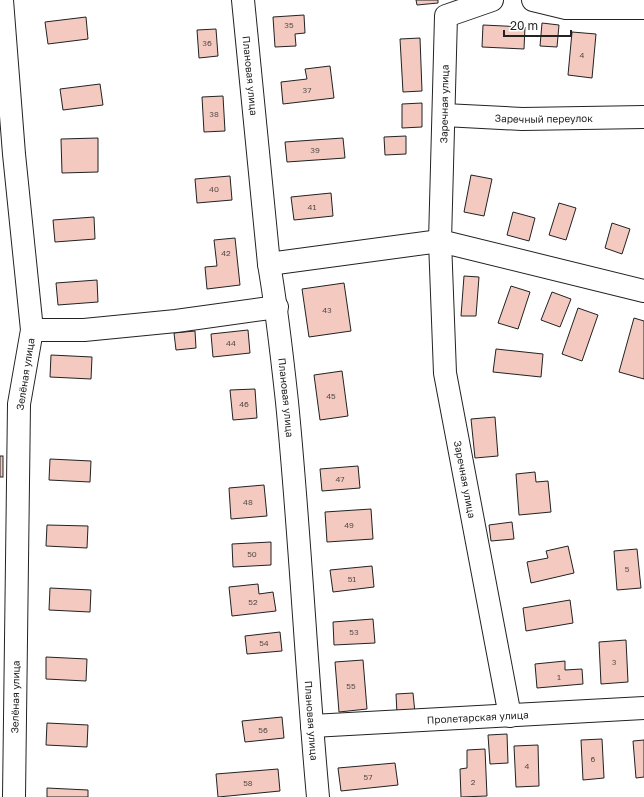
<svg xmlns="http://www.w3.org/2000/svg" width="644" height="797" font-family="'Golos Text',sans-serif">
<rect width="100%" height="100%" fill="#fff"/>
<g fill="#f3c9c0" stroke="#222">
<polygon points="416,0 438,0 438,3 417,5"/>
<polygon points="304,15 305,33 295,34 296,46 275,47 273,17"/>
<polygon points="86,17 88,39 48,44 45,22"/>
<polygon points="542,23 559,25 557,47 540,46"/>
<polygon points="483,25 525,27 524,49 482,47"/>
<polygon points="216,29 218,56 199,58 197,30"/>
<polygon points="572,32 596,34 592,78 568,75"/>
<polygon points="420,38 422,91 403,92 400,39"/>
<polygon points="330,66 334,98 283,104 281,82 307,79 305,69"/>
<polygon points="100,84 103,105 63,110 60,89"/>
<polygon points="223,96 225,131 204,132 202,97"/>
<polygon points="422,103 422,127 402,128 402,104"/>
<polygon points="406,136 406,154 385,155 384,137"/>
<polygon points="98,138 98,172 62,173 61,139"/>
<polygon points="343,138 345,158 287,162 285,142"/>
<polygon points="471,175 492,179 484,216 464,212"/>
<polygon points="230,176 232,200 197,203 195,179"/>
<polygon points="331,193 333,216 294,220 291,197"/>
<polygon points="559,203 576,208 566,240 549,235"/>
<polygon points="513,212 535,218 529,241 507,235"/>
<polygon points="94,217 95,239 55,242 53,220"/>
<polygon points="612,223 630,229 622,254 605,248"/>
<polygon points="235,238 240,285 207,289 205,267 217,266 214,240"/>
<polygon points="464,276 479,277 476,316 461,316"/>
<polygon points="97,280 98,302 58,305 56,283"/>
<polygon points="344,283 351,331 309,337 302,289"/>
<polygon points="511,286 530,292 518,329 498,323"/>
<polygon points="552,292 571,299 560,327 541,320"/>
<polygon points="578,308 598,315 582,361 562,354"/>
<polygon points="634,318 644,321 644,379 619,372"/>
<polygon points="248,330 250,353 213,357 211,334"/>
<polygon points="195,331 196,348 176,350 174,333"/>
<polygon points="496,349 543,354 541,377 493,372"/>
<polygon points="51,355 92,357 91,379 50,377"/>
<polygon points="342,371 348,416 320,420 314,375"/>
<polygon points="255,389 257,418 233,420 230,390"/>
<polygon points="495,417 498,456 475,458 471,419"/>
<rect x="0" y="456" width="3" height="21"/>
<polygon points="50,459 91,461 90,482 49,480"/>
<polygon points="358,466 360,488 322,491 320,469"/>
<polygon points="535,472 536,482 548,481 551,512 519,515 516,474"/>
<polygon points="264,485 267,516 231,519 229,488"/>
<polygon points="371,509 373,539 327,542 325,512"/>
<polygon points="512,522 514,539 491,541 489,525"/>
<polygon points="47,525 88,526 87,548 46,546"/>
<polygon points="271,542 271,565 233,567 232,544"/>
<polygon points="568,546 574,573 531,583 527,562 548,558 546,551"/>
<polygon points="637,549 641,588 617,590 614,551"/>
<polygon points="372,566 374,587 333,592 330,570"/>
<polygon points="258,584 259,594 273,592 276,611 232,616 229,587"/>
<polygon points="50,588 91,590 90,612 49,610"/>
<polygon points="570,600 573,623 526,631 523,608"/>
<polygon points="373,619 375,643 334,645 333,622"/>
<polygon points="280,632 282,651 247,654 245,636"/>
<polygon points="626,640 628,682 601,684 599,642"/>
<polygon points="46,657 87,659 86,681 46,679"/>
<polygon points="363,660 367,709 339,712 335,662"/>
<polygon points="565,661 565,670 582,669 583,684 537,688 535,664"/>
<polygon points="413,693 415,713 397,714 396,694"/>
<polygon points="282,717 284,738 245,742 242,721"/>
<polygon points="47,723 88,725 87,747 46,745"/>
<polygon points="507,734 508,763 490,764 488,735"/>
<polygon points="602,739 604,778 583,780 581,740"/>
<polygon points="644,740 644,777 636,778 633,741"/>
<polygon points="538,745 539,786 516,787 514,746"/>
<polygon points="485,749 487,796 461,797 460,769 467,768 467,750"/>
<polygon points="395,763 398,785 341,791 338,768"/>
<polygon points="278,769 280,791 218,797 216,774"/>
<polygon points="47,788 88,790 88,797 47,797"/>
</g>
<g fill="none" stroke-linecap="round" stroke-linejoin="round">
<g stroke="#222" stroke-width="24">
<g id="minor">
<polyline points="2,0 14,154 32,330 19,404 14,797"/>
<path id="s1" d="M243,0l26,264c8,46 13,92 18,138 13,131 19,264 31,395"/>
<path id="s2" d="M492,0l-46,16 -6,225 5,132 65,343"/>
<polyline points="533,0 566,8 644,8"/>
<path id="s3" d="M444,115l78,4 122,-2"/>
<polyline points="269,264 440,241 644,291"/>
<polyline points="32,330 84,330 176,321 277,307"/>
<path id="s4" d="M312,726l332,-18"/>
</g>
</g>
<use href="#minor" stroke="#fff" stroke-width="22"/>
</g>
<g text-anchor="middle" stroke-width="3" stroke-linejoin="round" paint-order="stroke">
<g font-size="8" fill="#564c4a">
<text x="289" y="28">35</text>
<text x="207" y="46">36</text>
<text x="582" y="58">4</text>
<text x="307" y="93">37</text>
<text x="214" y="117">38</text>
<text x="315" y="153">39</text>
<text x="214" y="192">40</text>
<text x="312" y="210">41</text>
<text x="226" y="256">42</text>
<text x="327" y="313">43</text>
<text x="231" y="346">44</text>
<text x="331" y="399">45</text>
<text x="244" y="407">46</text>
<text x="340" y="482">47</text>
<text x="248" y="505">48</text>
<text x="349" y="528">49</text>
<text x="252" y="557">50</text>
<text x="627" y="572">5</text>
<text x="352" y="582">51</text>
<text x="253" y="605">52</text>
<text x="354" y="635">53</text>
<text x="264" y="646">54</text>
<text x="614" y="665">3</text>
<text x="559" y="680">1</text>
<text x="351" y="689">55</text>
<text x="263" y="733">56</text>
<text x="593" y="762">6</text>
<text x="527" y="769">4</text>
<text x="368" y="780">57</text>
<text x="473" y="785">2</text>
<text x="248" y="786">58</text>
</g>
<g font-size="10" fill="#222" stroke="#fff">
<text dy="4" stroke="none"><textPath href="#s1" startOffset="76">Плановая улица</textPath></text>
<text transform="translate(444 104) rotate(-89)" y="4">Заречная улица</text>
<text dy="4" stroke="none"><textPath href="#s3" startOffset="100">Заречный переулок</textPath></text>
<text transform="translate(25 374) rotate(-81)" y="4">Зелёная улица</text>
<text dy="4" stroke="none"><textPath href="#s1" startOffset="400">Плановая улица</textPath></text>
<text dy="4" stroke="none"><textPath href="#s2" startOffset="514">Заречная улица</textPath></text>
<text transform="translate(15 697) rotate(-89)" y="4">Зелёная улица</text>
<text dy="4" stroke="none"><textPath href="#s4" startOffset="166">Пролетарская улица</textPath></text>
<text dy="4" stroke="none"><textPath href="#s1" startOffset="724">Плановая улица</textPath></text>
</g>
</g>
<path d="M504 30v6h67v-6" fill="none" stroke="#222222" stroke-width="2"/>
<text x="510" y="30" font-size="12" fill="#222222" stroke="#ffffff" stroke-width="3" paint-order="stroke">20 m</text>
</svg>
